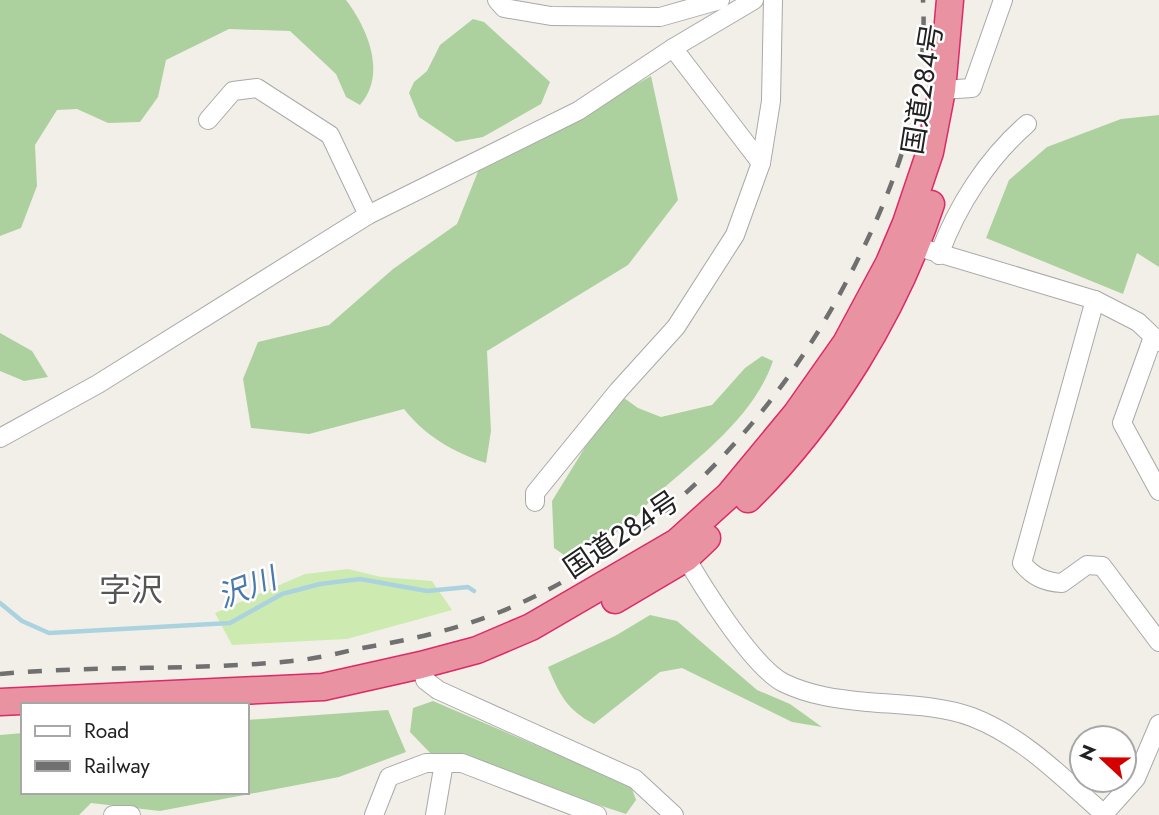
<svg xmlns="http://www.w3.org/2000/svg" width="1159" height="815" font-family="Jost,'Noto Sans JP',sans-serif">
<rect width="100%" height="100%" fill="#f2efe9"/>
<polygon fill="#cdebb0" points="348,569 381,577 432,581 452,610 347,639 232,645 215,613 305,574"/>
<g fill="#add19e">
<path d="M0,0h346c22,29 41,74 14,105l-14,-8 -10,-23 -46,-43 -61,-2 -63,31 -8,37 -18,25 -32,1 -31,-14 -20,1 -22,35 2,41 -16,42 -21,8z"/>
<polygon points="473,19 484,22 550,82 541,104 483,137 456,142 419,117 409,93 414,82 427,71 440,45"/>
<path d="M651,76l27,124 -50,65 -141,86 4,80 -5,32c-33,-11 -61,-27 -82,-54l-95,25 -58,-6 -8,-49 15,-37 71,-17 64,-56 64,-45 22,-55 60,-30z"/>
<polygon points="1159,115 1159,267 1137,253 1123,294 986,238 1009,180 1047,147 1121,119"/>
<polygon points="0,333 32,351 48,377 24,381 0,371"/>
<path d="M762,356l11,5c-19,56 -73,95 -116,133 -11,10 -21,26 -34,34 -19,12 -39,19 -59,27l-10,-7 -2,-47 51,-83 21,-20 14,10 23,9 51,-12 33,-37z"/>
<path d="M650,615l27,6 80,69 33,14 32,23 -30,-5 -110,-54 -22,4 -66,52c-27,-14 -35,-30 -46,-57l67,-31z"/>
<polygon points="433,701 631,786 636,800 626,814 547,788 459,753 433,756 410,732 413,708"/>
<polygon points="388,710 406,752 339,777 160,811 91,803 79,815 0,815 0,735 23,733 23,792 247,792 247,720"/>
</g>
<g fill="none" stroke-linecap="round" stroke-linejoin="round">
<polyline stroke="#aad3df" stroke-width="4.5" points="0,603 22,621 49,633 230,623 282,594 320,584 360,579 427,591 468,587 474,591"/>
<g stroke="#a9a9a9" stroke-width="20">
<g id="minor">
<polyline points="497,0 504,8 551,16 660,17 720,0"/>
<polyline points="673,48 761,163"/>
<polyline points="942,90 972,88 1003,0"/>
<polyline points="208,120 233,91 257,88 330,135 368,215"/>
<polyline points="905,243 1095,300 1138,322 1159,342"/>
<path d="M939,255c18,-49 48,-96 88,-131"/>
<path d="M1095,300l-73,263c11,14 23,19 40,20l25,-18 15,1 57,76"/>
<polyline points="1153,337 1122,423 1159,491"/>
<polyline points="0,438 98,384 368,215 578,111 673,48 754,0"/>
<polyline points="535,502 535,493 618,391 676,327 735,235 761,163 771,101 773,0"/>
<path d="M681,549c19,34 71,118 103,134 27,13 54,16 83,19 35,3 72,3 105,15 52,20 92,62 133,98"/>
<polyline points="421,665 425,680 438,690 635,779 674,815"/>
<polyline points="1104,814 1136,778 1159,724"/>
<polyline points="113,815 131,815"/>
<polyline points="374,815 389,777 426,763 462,763 597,815"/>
<polyline points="435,815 444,763"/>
</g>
</g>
<g stroke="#dc2a67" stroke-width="29">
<g id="highway">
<path d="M748,499c81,-80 147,-187 183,-295"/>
<polyline points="615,600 686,558 707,538"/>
<polyline points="0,702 323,687 421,665 477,650 531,627 677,542 729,495 796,414 846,343 889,263 906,223 930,152 942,90 950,0"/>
</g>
</g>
<use href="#minor" stroke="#fff" stroke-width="18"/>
<use href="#highway" stroke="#e892a2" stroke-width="26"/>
<path stroke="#707070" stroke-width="4.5" stroke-dasharray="14 14" stroke-linecap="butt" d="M0,674c97,-9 195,-3 292,-13 23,-2 47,-8 70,-13 47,-8 93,-18 138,-36 146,-60 260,-175 336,-311 51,-93 93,-193 87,-301"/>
</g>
<g text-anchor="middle" stroke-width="5" stroke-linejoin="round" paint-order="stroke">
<g font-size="28" fill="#222" stroke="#fff">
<text transform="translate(922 89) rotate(-81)" y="10">国道284号</text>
<text transform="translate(621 534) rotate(-34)" y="10">国道284号</text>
</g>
<g font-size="30" font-style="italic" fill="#4a7aab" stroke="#fff">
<text transform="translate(247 588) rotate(-21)" y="10">沢川</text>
</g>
<g font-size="32" fill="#555" stroke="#fff">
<text x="131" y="601">字沢</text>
</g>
</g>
<rect x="21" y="703" width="228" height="91" fill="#ffffff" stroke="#a7a7a7" stroke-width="2"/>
<rect x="35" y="726" width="35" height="10" fill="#ffffff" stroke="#a7a7a7" stroke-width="2"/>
<text x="84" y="738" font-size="21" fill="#222222">Road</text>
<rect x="35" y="761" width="35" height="10" fill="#707070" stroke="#a7a7a7" stroke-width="2"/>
<text x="84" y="773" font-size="21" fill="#222222">Railway</text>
<g transform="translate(1103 759) rotate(292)"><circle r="33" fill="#ffffff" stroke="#a7a7a7" stroke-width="2"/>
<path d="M0-5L12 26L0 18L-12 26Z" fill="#d40000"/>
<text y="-10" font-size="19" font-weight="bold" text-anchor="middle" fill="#222222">N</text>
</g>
</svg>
